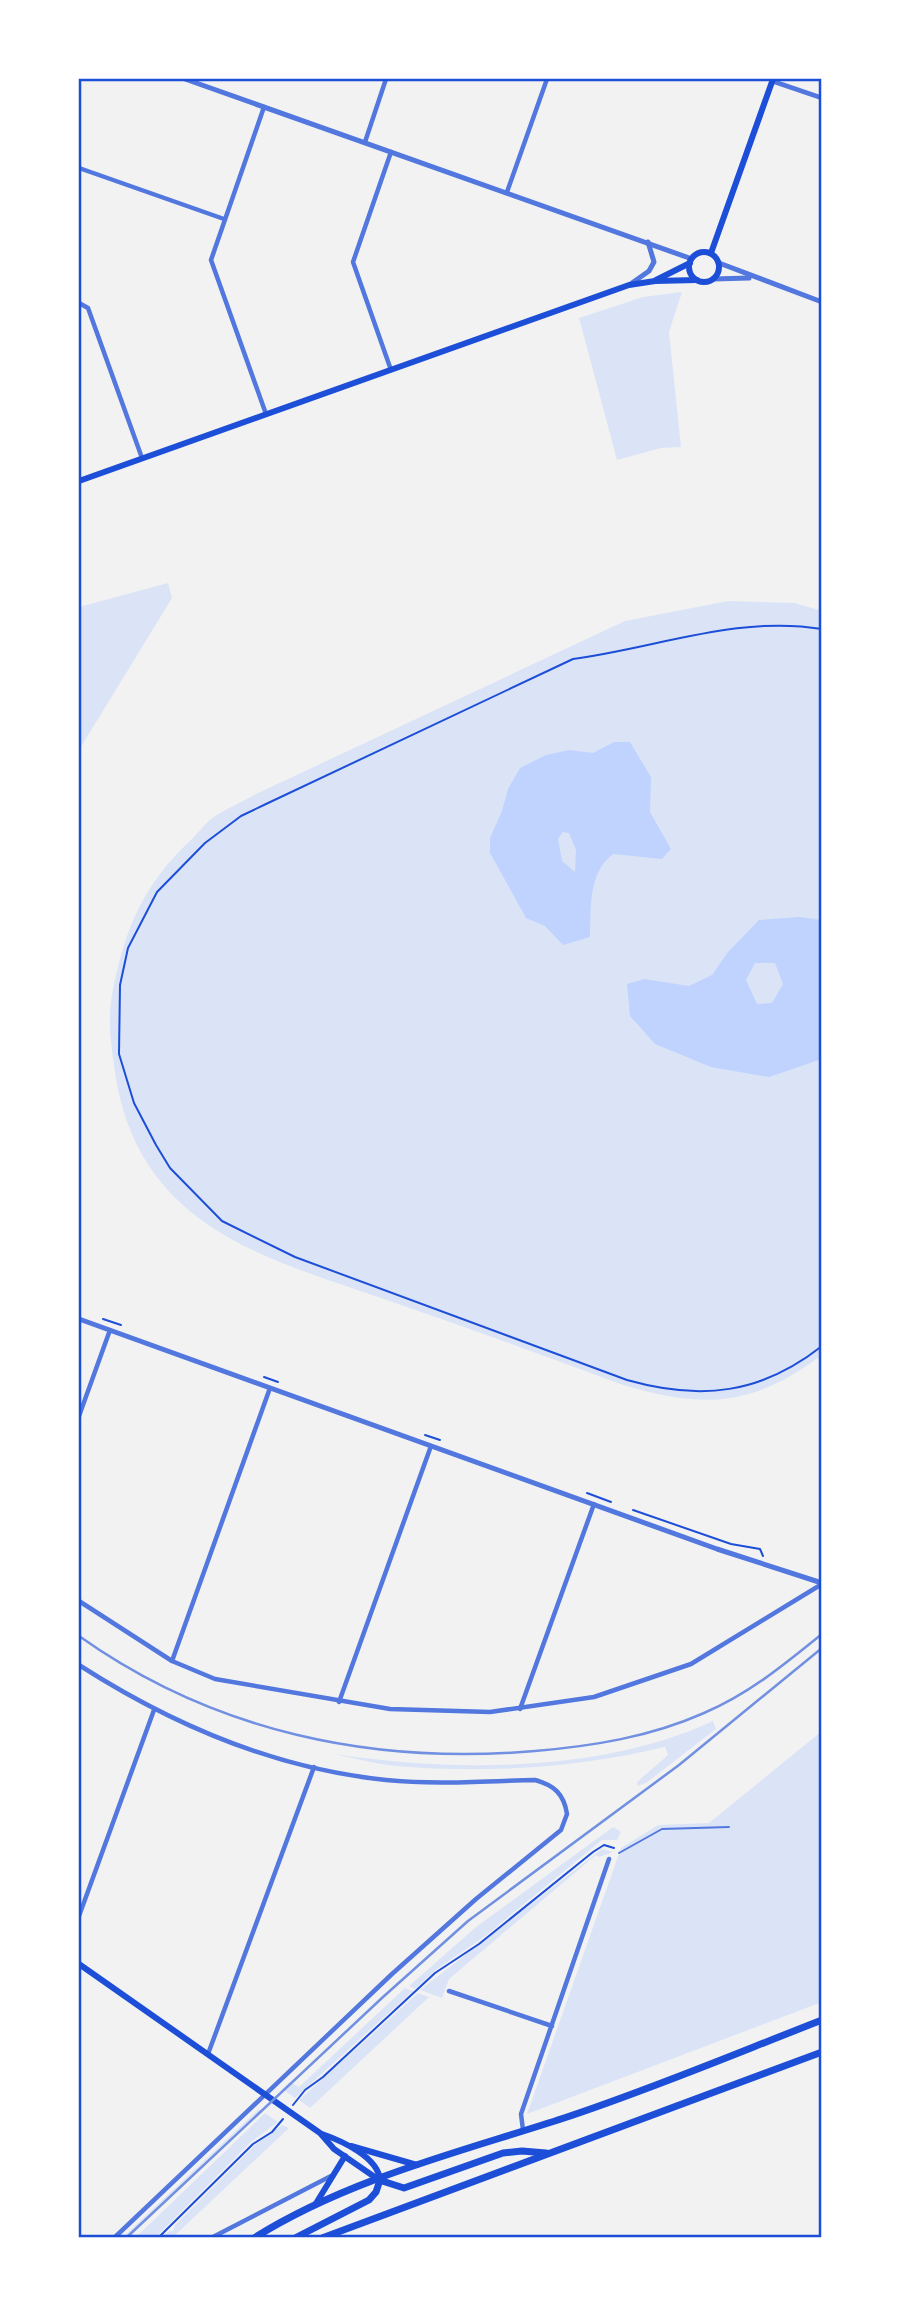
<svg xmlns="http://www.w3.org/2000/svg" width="901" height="2317" font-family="Karla,sans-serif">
<rect width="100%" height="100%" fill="#f2f2f2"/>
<g fill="#dbe4f7">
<polygon points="682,292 669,332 681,447 661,448 617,460 579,318 643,297"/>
<polygon points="168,583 172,598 79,750 79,607"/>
<path d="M728,601l67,2 27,8v744c-70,52 -118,54 -199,30 -73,-27 -146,-54 -219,-79 -126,-45 -261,-71 -288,-227 -4,-28 -9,-56 -4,-84 12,-65 31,-111 80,-156 7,-7 14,-17 22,-22 13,-9 28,-15 42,-23l369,-173z"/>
<path d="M713,1721l3,8 -70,54 -9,3v-4l31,-27 -3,-8c-83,20 -171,26 -257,20 -25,-1 -50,-8 -74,-13 120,18 267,19 379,-33z"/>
<polygon points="822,1731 822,2002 527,2114 621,1848 658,1825 709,1823"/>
<polygon points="613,1827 621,1832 617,1840 602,1840 484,1937 437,1969 415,1989 409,1986 476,1927"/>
<polygon points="602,1849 613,1852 599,1857 596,1855 449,1979 442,1998 420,1990"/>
<polygon points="405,1988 413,1991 295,2098 282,2089 290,2082 299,2087"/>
<polygon points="418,1993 429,1997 310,2108 299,2100"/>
<polygon points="259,2109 262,2111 128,2238 122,2238"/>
<polygon points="265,2113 278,2122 251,2142 155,2238 135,2238"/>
<polygon points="282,2125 289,2128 172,2238 161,2238 169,2231 173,2231 175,2225 254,2146"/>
</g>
<g fill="#bfd3fe" fill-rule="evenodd">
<path d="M614,742h16l21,35 -1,35 21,37 -9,10 -49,-5c-25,19 -22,54 -23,83l-27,8 -18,-19 -19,-8 -36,-65v-15l12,-27 6,-22 12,-21 26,-13 23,-5 24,3zM563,832l6,1 7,17 -1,22 -13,-11 -4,-22z"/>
<path d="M799,917l23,3v139l-53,18 -58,-10 -56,-23 -25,-28 -3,-32 17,-5 45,7 23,-11 16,-23 31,-32zM755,963h20l8,21 -11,19 -15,1 -11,-24z"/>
</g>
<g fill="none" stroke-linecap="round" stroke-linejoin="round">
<g stroke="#1d4ed8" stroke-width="2">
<path d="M822,629c-84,-14 -166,19 -249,30l-307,145 -25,12 -36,27 -48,49 -29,56 -8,37 -1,69 15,49 22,42 14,23 52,53 73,36 332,123c74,21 134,14 195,-34"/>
<polyline points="103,1319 121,1325"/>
<polyline points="264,1377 278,1382"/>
<polyline points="425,1435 440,1440"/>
<polyline points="587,1493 611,1502"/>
<polyline points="633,1510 731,1544 760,1549 763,1556"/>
<polyline points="293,2105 305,2090 323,2077 435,1973 479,1944 593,1852 604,1845 614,1848"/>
<polyline points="158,2238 253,2144 272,2132 283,2119"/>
</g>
<polyline stroke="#5277de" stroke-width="2" points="619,1853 662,1829 729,1827"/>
<g stroke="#5277de" stroke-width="4.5">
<polyline points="772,81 822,98"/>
<polyline points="264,107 211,260 266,414"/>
<polyline points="365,142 386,79"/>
<polyline points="391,152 353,262 391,370"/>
<polyline points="79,168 224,219"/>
<polyline points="507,192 547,79"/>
<polyline points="79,303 88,308 142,458"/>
<polyline points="79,1416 110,1330"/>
<polyline points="79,1601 172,1661 215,1679 390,1709 490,1712 594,1697 691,1664 822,1584"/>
<polyline points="172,1661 270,1388"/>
<path d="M79,1665c92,59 197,104 307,115 50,5 99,1 149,0 19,5 29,14 32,34l-6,16 -85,69 -84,75 -278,264"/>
<polyline points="339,1702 431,1446"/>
<polyline points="520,1709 594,1504"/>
<polyline points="79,1916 154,1710"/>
<polyline points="449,1991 552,2026"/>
<polyline points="208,2054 314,1767"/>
<polyline points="523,2130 521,2114 609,1859"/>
<polyline points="211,2238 331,2176"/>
</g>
<g stroke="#5277de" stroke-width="5">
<polyline points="185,79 692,259"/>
<polyline points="719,263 822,302"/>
<polyline points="714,279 749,278"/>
<polyline points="632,283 649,271 654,262 648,242"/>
<polyline points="79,1319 717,1549 822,1583"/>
</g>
<g stroke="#1d4ed8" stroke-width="6">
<circle cx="704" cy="267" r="15"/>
<polyline points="711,253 773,79"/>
<polyline points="656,280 690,263"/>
<polyline points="79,481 629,285 655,281 697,280"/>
<polyline points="79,1964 320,2133 334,2149 379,2180"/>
<path d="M322,2134c20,7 56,23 58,46"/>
<polyline points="351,2146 417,2165"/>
<polyline points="315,2205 345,2156"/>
</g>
<g stroke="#1d4ed8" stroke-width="7">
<polyline points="379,2180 404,2188 503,2153 522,2151 546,2153"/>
<path d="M254,2238c94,-59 206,-86 310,-120 88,-29 173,-65 258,-98"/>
<polyline points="295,2238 369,2200 376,2192 380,2180"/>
<polyline points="322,2238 822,2052"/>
</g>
<g stroke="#7290e2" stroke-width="2.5">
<path d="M79,1636c135,96 293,129 456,115 58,-5 115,-14 169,-38 45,-19 81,-49 118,-79"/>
<polyline points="126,2238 383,1997 468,1921 679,1765 822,1648"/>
</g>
</g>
<rect width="901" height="2317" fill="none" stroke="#ffffff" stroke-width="161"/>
<rect x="80" y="80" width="740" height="2156" fill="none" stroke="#1d4ed8" stroke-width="2.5"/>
</svg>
